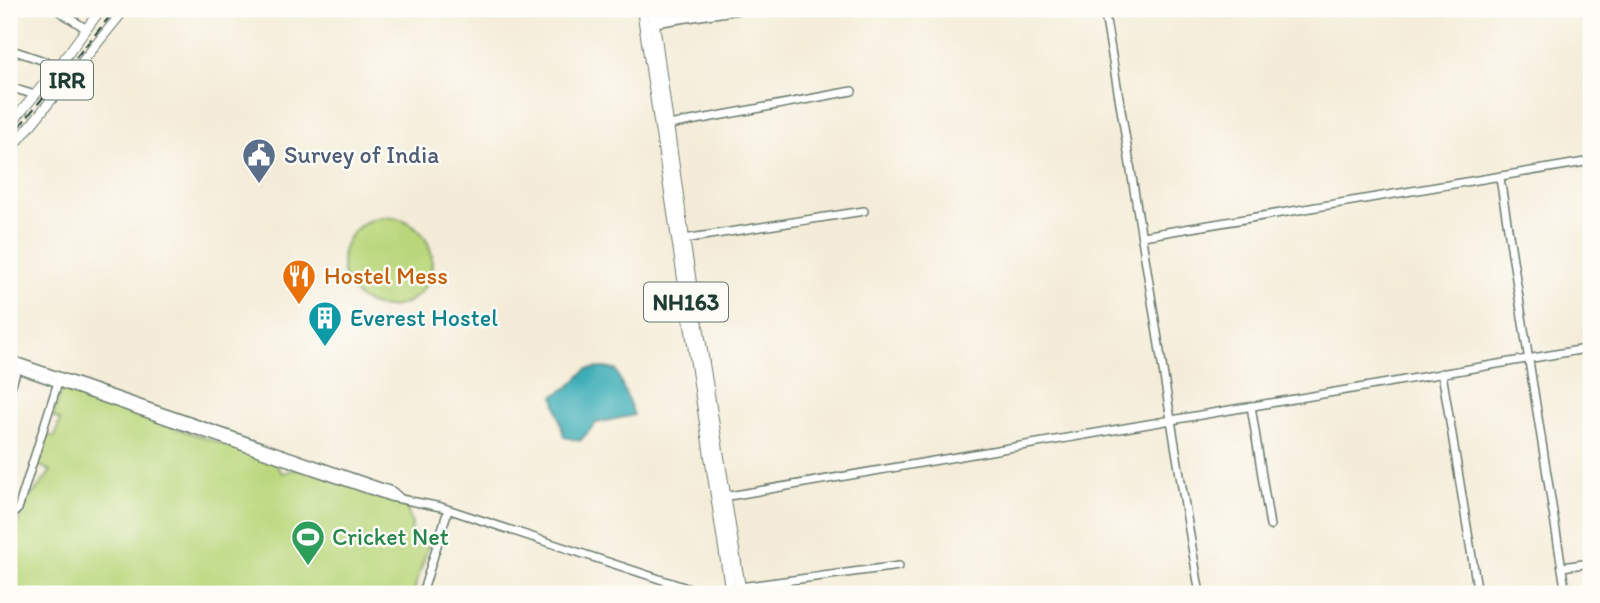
<svg xmlns="http://www.w3.org/2000/svg" width="1600" height="603" font-family="Itim,sans-serif">
<rect width="100%" height="100%" fill="#fdfcf7"/>
<filter id="ink" filterUnits="userSpaceOnUse"><feTurbulence type="fractalNoise" baseFrequency=".0143" numOctaves="2"/><feDisplacementMap in="SourceGraphic" scale="14" xChannelSelector="R" yChannelSelector="G"/><feConvolveMatrix kernelMatrix="1 2 1 2 8 2 1 2 1" color-interpolation-filters="sRGB"/></filter>
<filter id="wash" filterUnits="userSpaceOnUse"><feTurbulence type="fractalNoise" baseFrequency=".00686" numOctaves="4" result="noise"/><feDisplacementMap in="SourceGraphic" scale="28" xChannelSelector="R" yChannelSelector="G"/><feGaussianBlur stdDeviation="1.57" result="paint"/><feColorMatrix in="noise" values="0 0 0 0 0 0 0 0 0 0 0 0 0 0 0 0 0 1.4 0 .05"/><feComposite in="paint" operator="in"/></filter>
<g filter="url(#wash)">
<rect width="100%" height="100%" fill="#f4ecd8"/>
<g fill="#bad77c" stroke="#6c8a58" stroke-width="2">
<circle cx="387" cy="262" r="45"/>
<polygon points="62,386 146,418 274,461 282,473 301,468 409,502 408,512 412,524 411,532 430,540 413,594 9,594 9,545 25,504 51,471 36,464 48,435 55,437 60,420 53,417"/>
</g>
<polygon fill="#3daeb7" stroke="#2e7676" stroke-width="2" points="604,368 616,370 634,415 596,423 580,441 564,437 554,396 570,386 587,369"/>
</g>
<g filter="url(#ink)">
<g fill="none" stroke-linecap="round" stroke-linejoin="round">
<g stroke="#6a7a6d" stroke-width="10">
<g id="minor">
<polyline points="56,9 85,28"/>
<path d="M1104,9c34,195 62,390 96,585"/>
<polyline points="654,18 710,9"/>
<polyline points="655,23 746,9"/>
<polyline points="9,49 59,66"/>
<polyline points="9,87 35,95"/>
<polyline points="669,125 852,91"/>
<polyline points="1500,178 1566,594"/>
<polyline points="1143,236 1591,161"/>
<polyline points="684,239 864,211"/>
<polyline points="9,359 392,491 399,497"/>
<polyline points="9,366 390,497 441,507 705,594"/>
<polyline points="1442,373 1478,594"/>
<polyline points="9,394 17,369"/>
<polyline points="1251,406 1270,526"/>
<polyline points="723,497 1591,348"/>
<polyline points="9,517 18,509 58,382"/>
<polyline points="1562,567 1591,563"/>
<polyline points="739,587 899,566"/>
<polyline points="422,594 448,510"/>
</g>
</g>
<g stroke="#6a7a6d" stroke-width="11">
<g id="major">
<polyline points="9,126 59,66 101,9"/>
<polyline points="9,152 125,9"/>
</g>
</g>
<g stroke="#6a7a6d" stroke-width="12">
<g id="highway">
<polyline points="642,9 731,594"/>
<polyline points="652,9 684,239 741,594"/>
</g>
</g>
<use href="#minor" stroke="#fff" stroke-width="7"/>
<use href="#major" stroke="#fff" stroke-width="9"/>
<use href="#highway" stroke="#fff" stroke-width="10"/>
<polyline stroke="#1f3d34" stroke-width="2" stroke-dasharray="10 5" stroke-linecap="butt" points="9,139 116,9"/>
</g>
</g>
<defs>
<g id="civic-pin" transform="scale(1.75)"><path d="M0 17L-7.5 6A9.5 9.5 0 1 1 7.5 6Z" fill="#5c6f8a" stroke="#fdfcf7"/><path d="M-.6-6.5H3V-4.5H.6V-3L4-1V1h2V6H-6V1h2V-1L-.6-3ZM-1.2 2.5V6h2.4V2.5Z" fill="#fff"/></g>
<g id="restaurant-pin" transform="scale(1.75)"><path d="M0 17L-7.5 6A9.5 9.5 0 1 1 7.5 6Z" fill="#e8710a" stroke="#fdfcf7"/><path d="M-5-6h1v4h1v-4h1v4h1v-4h1v5L-1.5 .5V6h-2V.5L-5-1ZM5-6V6H3V1.5H1.5Q1.5-4 5-6Z" fill="#fff"/></g>
<g id="building-pin" transform="scale(1.75)"><path d="M0 17L-7.5 6A9.5 9.5 0 1 1 7.5 6Z" fill="#0f9aa8" stroke="#fdfcf7"/><path d="M-4-6H4V6H1V3H-1V6H-4ZM-2.5-4.3h1.7v1.8h-1.7ZM.8-4.3h1.7v1.8H.8ZM-2.5-1h1.7V.8h-1.7ZM.8-1h1.7V.8H.8Z" fill="#fff"/></g>
<g id="stadium-pin" transform="scale(1.75)"><path d="M0 17L-7.5 6A9.5 9.5 0 1 1 7.5 6Z" fill="#2e9e5b" stroke="#fdfcf7"/><path d="M0-5a6.5 5 0 1 0 0 10a6.5 5 0 1 0 0-10ZM-3.5-1.8h7v3.6h-7Z" fill="#fff"/></g>
</defs>
<g fill-rule="evenodd">
<use href="#civic-pin" x="259" y="155"/>
<use href="#restaurant-pin" x="299" y="276"/>
<use href="#building-pin" x="325" y="318"/>
<use href="#stadium-pin" x="308" y="537"/>
</g>
<g text-anchor="middle" stroke-width="5" stroke-linejoin="round" paint-order="stroke">
<g fill="#fdfcf7" stroke="#62766e" stroke-width="2">
<rect x="41" y="60.5" width="52" height="39" rx="5"/>
<rect x="644" y="282.5" width="84" height="39" rx="5"/>
</g>
<g font-size="23" font-weight="bold" fill="#1f3d34">
<text x="67" y="88">IRR</text>
<text x="686" y="310">NH163</text>
</g>
<g font-size="24" fill="#4e5e75" stroke="#fdfcf7" text-anchor="start">
<text x="284" y="163">Survey of India</text>
</g>
<g font-size="24" fill="#c56008" stroke="#fdfcf7" text-anchor="start">
<text x="324" y="284">Hostel Mess</text>
</g>
<g font-size="24" fill="#0d838f" stroke="#fdfcf7" text-anchor="start">
<text x="350" y="326">Everest Hostel</text>
</g>
<g font-size="24" fill="#27864d" stroke="#fdfcf7" text-anchor="start">
<text x="332" y="545">Cricket Net</text>
</g>
</g>
<rect width="1600" height="603" fill="none" stroke="#fdfcf7" stroke-width="35"/>
</svg>
